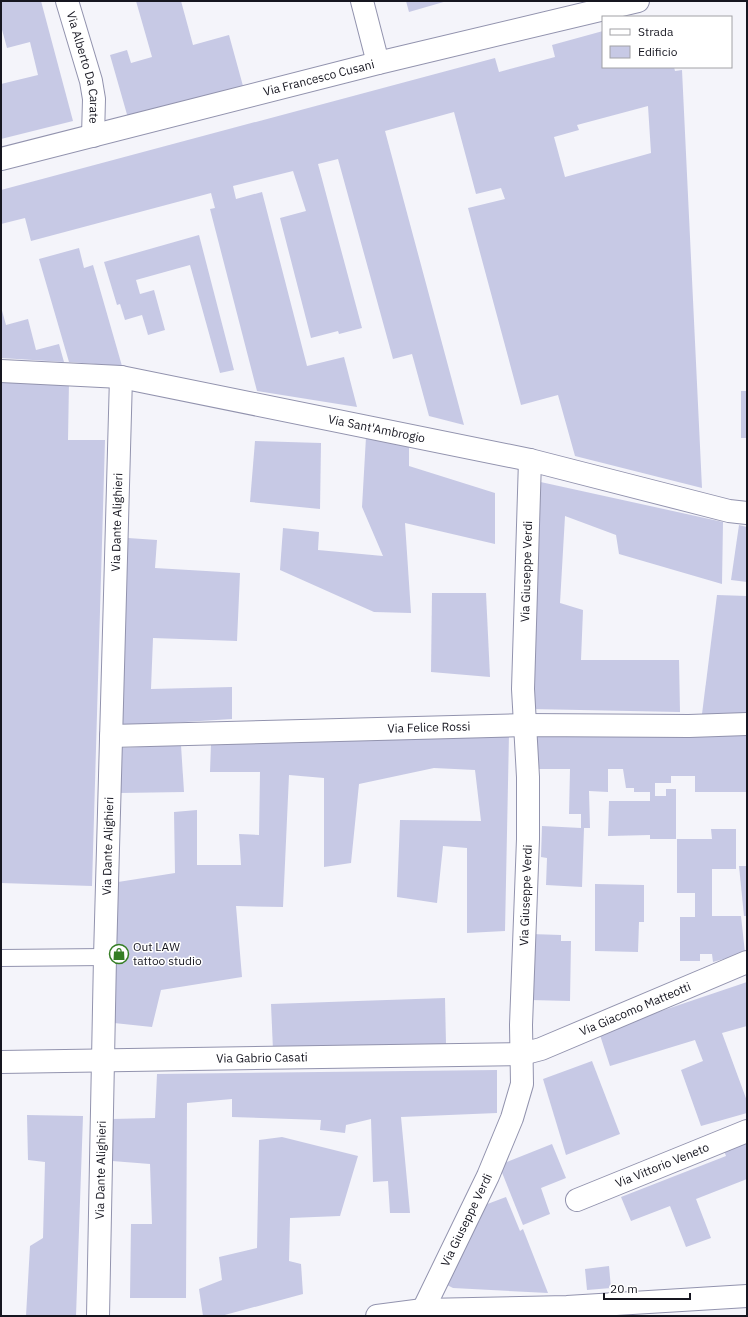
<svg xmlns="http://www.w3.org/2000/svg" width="748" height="1317" font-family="'IBM Plex Sans',sans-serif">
<rect width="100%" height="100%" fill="#f4f4fa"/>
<g fill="#c7c9e5" fill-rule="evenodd">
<polygon points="1,1 41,1 73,121 1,139 1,84 38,75 30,42 7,48 1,26"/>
<polygon points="136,1 181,1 193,45 229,35 243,86 128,118 110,55 127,50 131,63 152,57"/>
<polygon points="406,1 447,1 409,12"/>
<path d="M603,31v36h71l1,4 7,-1 20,418 -127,-32 -17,-61 -37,10 -53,-197 37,-9 -4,-11 -25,6 -22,-82 -69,19 79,294 -35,-9 -17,-62 -19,5 -55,-200 -20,5 44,164 -23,6 -1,-3 -27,7 -31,-120 26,-7 -13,-40 -60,15 3,13 26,-7 45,174 37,-9 13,50 -100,-16 -47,-182 5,-1 -4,-15 -180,48 -6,-23 -24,6v-34l494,-132 4,14 56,-15 -3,-12zM648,106l3,47 -86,24 -11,-40 25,-7 -2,-5z"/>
<polygon points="199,235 234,370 220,373 190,265 136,280 140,294 154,290 165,330 148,335 142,315 125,320 120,304 117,305 104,262"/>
<polygon points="79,248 84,268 93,265 122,366 69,362 39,259"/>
<polygon points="1,307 6,325 28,319 36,350 59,344 64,362 1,358"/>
<polygon points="1,380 69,382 68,440 105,440 92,886 1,883"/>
<rect x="741" y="391" width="6" height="47"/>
<polygon points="366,437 409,441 409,466 495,493 495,544 405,523 411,613 374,612 280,570 283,528 319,532 318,550 383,556 362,507"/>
<polygon points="255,441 321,443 320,509 250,502"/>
<polygon points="536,481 723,522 722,584 619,554 616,535 565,516 560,603 583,610 581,660 679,660 680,712 530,709"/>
<polygon points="739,525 747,527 747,582 731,580"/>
<polygon points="128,538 157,540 155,568 240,573 237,641 153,638 151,689 232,687 232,719 122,726"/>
<polygon points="432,593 486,593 490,677 431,672"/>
<polygon points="717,595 747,596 747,714 702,714"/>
<polygon points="509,734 505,931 467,933 467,848 443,846 437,903 397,897 400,820 481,821 475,770 434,768 359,784 351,863 324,867 324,778 289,775 283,907 236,906 242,977 161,990 152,1027 114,1023 118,882 175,873 174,812 197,810 197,865 241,865 239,834 259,835 260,772 210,772 211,744"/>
<polygon points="747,735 747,792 695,792 695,776 671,776 671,783 655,783 655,796 666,796 666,789 676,789 676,839 650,839 650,835 608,836 609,801 650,801 650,792 634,792 634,788 626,788 623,769 608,769 608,792 589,791 590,828 584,828 582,887 546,885 547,858 541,857 542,826 581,828 581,814 569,814 570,769 535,769 536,736"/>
<polygon points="181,745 184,792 120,793 120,748"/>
<polygon points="711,829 736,829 736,869 712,869 712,916 741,916 745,953 713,962 712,954 700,954 700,961 680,961 680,917 695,917 695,893 677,893 677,839 712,839"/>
<polygon points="739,866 747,866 747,916 744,916"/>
<polygon points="595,884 644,885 644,922 639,922 638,952 595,951"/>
<polygon points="531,934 561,935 561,941 571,941 570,1001 530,1000"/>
<polygon points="747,982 747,1026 722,1033 747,1101 747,1113 701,1126 681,1070 703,1061 695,1040 610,1066 599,1032"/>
<polygon points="445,998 446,1044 273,1050 271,1004"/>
<polygon points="592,1061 620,1134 566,1155 543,1079"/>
<polygon points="497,1070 497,1113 401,1117 410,1213 390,1213 388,1181 373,1182 371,1119 346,1125 345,1133 320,1130 321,1120 232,1117 232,1099 187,1103 186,1298 130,1298 131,1224 152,1224 150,1164 112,1161 112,1119 155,1118 157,1074"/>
<polygon points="27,1115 83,1116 76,1316 26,1316 30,1246 43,1238 45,1162 28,1160"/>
<polygon points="747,1136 747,1179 696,1199 711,1238 686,1247 670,1206 631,1221 621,1197 726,1156 722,1145"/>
<polygon points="282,1137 358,1156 340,1216 290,1218 289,1261 301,1264 303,1294 221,1316 203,1316 199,1289 222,1280 219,1257 257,1248 259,1140"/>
<polygon points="552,1144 566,1178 541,1188 550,1214 523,1225 499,1165"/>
<polygon points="506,1197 520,1231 523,1229 548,1293 453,1288 447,1285 482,1206"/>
<polygon points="609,1266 611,1288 587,1290 585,1269"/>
</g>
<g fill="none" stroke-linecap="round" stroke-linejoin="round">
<g stroke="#9293ae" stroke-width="18">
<polyline id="lane" points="1,958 105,957"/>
</g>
<g stroke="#9293ae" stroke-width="24">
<g id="street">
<path id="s1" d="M67,1l24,80 3,18 -1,37"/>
<polyline points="362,1 378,63"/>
<path id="s2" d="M1,159l377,-96 260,-62"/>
<path id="s3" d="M1,371l120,6 409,83 199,51 18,2"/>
<path id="s4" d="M111,736l414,-11 164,1 58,-2"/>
<path id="s5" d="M1,1062l521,-8 19,-5 206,-87"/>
<path id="s6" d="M577,1200l170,-69"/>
<path id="s7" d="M423,1310l65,-134 24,-58 10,-34 -1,-59 7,-186v-62l-5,-88 7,-229"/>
<path id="s8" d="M98,1316l7,-359 16,-580"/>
<polyline points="377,1316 423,1310 567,1307 747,1296"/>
</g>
</g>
<use href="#lane" stroke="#fff" stroke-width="16"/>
<use href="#street" stroke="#fff" stroke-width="22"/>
</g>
<defs>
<g id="shop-ring" transform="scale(1)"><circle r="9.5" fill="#fff" stroke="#357e25" stroke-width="1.5"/><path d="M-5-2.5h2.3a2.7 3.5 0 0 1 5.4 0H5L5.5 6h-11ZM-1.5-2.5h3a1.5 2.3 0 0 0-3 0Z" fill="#357e25"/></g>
</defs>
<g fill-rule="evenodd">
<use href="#shop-ring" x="119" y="954"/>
</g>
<g text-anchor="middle" stroke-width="3" stroke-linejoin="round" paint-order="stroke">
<g font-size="12" fill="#161620" stroke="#fff">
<text dy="4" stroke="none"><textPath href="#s1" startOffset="69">Via Alberto Da Carate</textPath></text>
<text dy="4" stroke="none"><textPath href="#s2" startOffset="328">Via Francesco Cusani</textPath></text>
<text dy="4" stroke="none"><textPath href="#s3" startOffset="381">Via Sant'Ambrogio</textPath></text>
<text dy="4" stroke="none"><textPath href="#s8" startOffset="794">Via Dante Alighieri</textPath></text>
<text dy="4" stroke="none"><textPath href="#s7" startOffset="760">Via Giuseppe Verdi</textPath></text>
<text dy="4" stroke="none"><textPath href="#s4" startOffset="318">Via Felice Rossi</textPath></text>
<text dy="4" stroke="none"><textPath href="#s8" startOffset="470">Via Dante Alighieri</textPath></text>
<text dy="4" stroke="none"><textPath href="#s7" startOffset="436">Via Giuseppe Verdi</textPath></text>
<text dy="4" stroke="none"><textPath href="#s5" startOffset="643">Via Giacomo Matteotti</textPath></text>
<text dy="4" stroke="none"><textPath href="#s5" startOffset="261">Via Gabrio Casati</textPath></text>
<text dy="4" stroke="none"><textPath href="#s6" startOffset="92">Via Vittorio Veneto</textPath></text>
<text dy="4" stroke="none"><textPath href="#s8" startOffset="146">Via Dante Alighieri</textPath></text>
<text dy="4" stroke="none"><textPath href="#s7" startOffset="100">Via Giuseppe Verdi</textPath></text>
</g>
<g font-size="12" fill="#161620" stroke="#fff" text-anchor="start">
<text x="133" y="951">Out LAW<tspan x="133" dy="14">tattoo studio</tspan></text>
</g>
</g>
<rect width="748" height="1317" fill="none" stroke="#161620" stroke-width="4"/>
<rect x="602" y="16" width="130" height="52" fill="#ffffff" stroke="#a2a2a6"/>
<rect x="610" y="29" width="20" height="6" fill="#ffffff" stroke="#a2a2a6"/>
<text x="638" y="36" font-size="12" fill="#161620">Strada</text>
<rect x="610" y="46" width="20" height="12" fill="#c7c9e5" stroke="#a2a2a6"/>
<text x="638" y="56" font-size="12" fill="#161620">Edificio</text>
<path d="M604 1293v6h86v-6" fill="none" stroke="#161620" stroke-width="2"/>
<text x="610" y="1293" font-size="12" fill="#161620" stroke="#ffffff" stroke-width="3" paint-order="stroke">20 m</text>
</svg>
